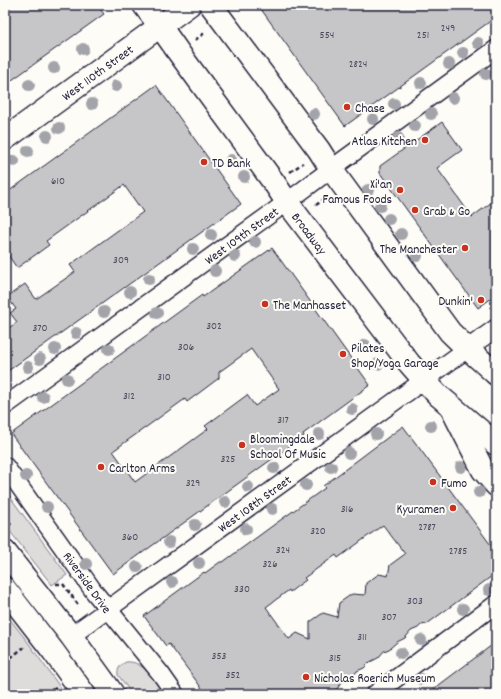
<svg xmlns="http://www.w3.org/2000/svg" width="501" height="699" font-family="Dekko,sans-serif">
<rect width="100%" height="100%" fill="#fdfcf7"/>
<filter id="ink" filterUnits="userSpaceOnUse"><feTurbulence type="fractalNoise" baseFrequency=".025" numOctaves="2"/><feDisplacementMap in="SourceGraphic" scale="8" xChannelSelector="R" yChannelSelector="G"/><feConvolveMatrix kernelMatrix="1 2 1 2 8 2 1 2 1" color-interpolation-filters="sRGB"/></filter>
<g filter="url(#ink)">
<g fill="#dddcdb" stroke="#807f8b">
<polygon points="5,490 67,575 52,585 5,525"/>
<polygon points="5,613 27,641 65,694 5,694"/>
<path d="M126,662c18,-2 29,20 38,32h-32l-14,-19c-1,-6 2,-10 8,-13z"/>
</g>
<g fill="#c6c6c8" stroke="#22223b" fill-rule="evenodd">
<polygon points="5,5 97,5 104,14 5,85"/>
<polygon points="258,5 496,5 496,17 345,126"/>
<polygon points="156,85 241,204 5,373 5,331 17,322 10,313 16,309 7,297 25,284 36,299 75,272 70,265 143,212 124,185 46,241 49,245 17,268 5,251 5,194"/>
<polygon points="442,122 462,150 437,168 472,217 496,199 496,295 478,308 380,173 380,166"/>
<path d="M272,248l98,137 -67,49 1,2 -191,138 -102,-140 191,-139 1,2zM251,349l28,40 -24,17 -8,-11 -42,31 3,3 -73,53 -22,-31 72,-52 2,3 32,-24v-6z"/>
<path d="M403,426l93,126v21l-69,51 -6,1 -3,3 -7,3 -6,7 -8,4 -8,7 -5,2 -6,7 -8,4 -6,6 -7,3 -3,4 -5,5 -7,2 -5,7 -9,3 -1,2h-121l-37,-50 -3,2 -22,-30 60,-44 1,1 15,-11h3l52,-38 50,-36 -2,-2zM383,525l22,29 -15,11 -2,11 -9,-2 -13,9 -1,12 -13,-1 -13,9 -2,14 -14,-4 -13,9v17l-13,-6 -8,6 -23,-32 23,-17 1,2 9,-7 7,-5 -2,-2 32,-23 2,3z"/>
<polygon points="496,642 496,694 427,694 451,676"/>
</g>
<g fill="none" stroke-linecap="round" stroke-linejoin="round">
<g stroke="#22223b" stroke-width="20">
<g id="minor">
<polyline points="5,406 287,202 331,169 496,49"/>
<polyline points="5,466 95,593 161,674 175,694"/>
<polyline points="71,636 496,328"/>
<polyline points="375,694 496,604"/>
</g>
</g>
<g stroke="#22223b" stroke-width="25">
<g id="secondary">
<polyline points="5,139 189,5"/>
<polyline points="5,552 71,636 113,694"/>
<polyline points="5,589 53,651 84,694"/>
</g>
</g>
<g stroke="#22223b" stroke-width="25">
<g id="primary">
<polyline points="144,5 160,26 179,53 275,184 287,202 409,363 424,380 438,395 496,444"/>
<path d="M211,5l108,145 12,19 119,163c15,15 31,28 46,42"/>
<polyline points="454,413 483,470 496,485"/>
</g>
</g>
<g stroke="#22223b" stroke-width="2.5" stroke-dasharray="4 3" stroke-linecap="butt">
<polyline points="195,40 206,32"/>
<polyline points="290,172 303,163"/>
<polyline points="316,205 327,197"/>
<polyline points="5,517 11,525"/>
<polyline points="56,584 63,584 79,606"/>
<polyline points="5,662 23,648 24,649"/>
<polyline points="5,693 6,694"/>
<polyline points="49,694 55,689 54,688"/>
</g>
<use href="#minor" stroke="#fdfcf7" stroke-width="17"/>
<use href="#secondary" stroke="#fdfcf7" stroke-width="22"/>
<use href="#primary" stroke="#fdfcf7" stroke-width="22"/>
</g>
<g fill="#a3a3aa">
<circle cx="478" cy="43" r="6"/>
<circle cx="83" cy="49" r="6"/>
<circle cx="463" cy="53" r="6"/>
<circle cx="449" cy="64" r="6"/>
<circle cx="54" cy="68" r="6"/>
<circle cx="486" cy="74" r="6"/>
<circle cx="421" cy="83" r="6"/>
<circle cx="29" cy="85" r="6"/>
<circle cx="116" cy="86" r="6"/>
<circle cx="453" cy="98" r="6"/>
<circle cx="92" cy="104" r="6"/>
<circle cx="394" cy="104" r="6"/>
<circle cx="314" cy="114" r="6"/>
<circle cx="431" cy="114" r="6"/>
<circle cx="373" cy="119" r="6"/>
<circle cx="415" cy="126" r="6"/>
<circle cx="59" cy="128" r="6"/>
<circle cx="47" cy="136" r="6"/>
<circle cx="398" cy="138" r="6"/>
<circle cx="28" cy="151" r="6"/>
<circle cx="231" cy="160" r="6"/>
<circle cx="14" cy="161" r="6"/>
<circle cx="244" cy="177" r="6"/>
<circle cx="368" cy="190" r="6"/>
<circle cx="380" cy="206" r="6"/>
<circle cx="389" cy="219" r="6"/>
<circle cx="401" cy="234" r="6"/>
<circle cx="211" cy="235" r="6"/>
<circle cx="255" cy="242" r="6"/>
<circle cx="193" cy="249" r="6"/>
<circle cx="235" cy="256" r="6"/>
<circle cx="417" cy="256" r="6"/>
<circle cx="215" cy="271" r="6"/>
<circle cx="149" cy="279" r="6"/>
<circle cx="130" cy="292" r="6"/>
<circle cx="104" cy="312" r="6"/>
<circle cx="157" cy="313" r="6"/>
<circle cx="76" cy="333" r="6"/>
<circle cx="365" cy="345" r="6"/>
<circle cx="55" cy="349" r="6"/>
<circle cx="109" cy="349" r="6"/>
<circle cx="40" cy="359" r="6"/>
<circle cx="378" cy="364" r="6"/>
<circle cx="28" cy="367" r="6"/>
<circle cx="67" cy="379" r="6"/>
<circle cx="43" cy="397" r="6"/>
<circle cx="352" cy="409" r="6"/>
<circle cx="431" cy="426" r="6"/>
<circle cx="319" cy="434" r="6"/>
<circle cx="376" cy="434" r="6"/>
<circle cx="349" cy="453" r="6"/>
<circle cx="331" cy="467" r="6"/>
<circle cx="461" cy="467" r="6"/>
<circle cx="274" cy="468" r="6"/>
<circle cx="26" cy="476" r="6"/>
<circle cx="306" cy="485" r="6"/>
<circle cx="248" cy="487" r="6"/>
<circle cx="479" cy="492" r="6"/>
<circle cx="225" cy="502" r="6"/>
<circle cx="47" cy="507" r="6"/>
<circle cx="272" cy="509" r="6"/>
<circle cx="195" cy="525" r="6"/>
<circle cx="246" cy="529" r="6"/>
<circle cx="169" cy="542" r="6"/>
<circle cx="199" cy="563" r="6"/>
<circle cx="86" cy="564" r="6"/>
<circle cx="137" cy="567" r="6"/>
<circle cx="172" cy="582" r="6"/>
<circle cx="489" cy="590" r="6"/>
<circle cx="463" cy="609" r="6"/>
<circle cx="421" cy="640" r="6"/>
<circle cx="401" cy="653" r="6"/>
<circle cx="421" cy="679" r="6"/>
</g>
</g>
<g fill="#c8321e" stroke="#fdfcf7" stroke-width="1.5">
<circle cx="347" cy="107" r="4"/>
<circle cx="425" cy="140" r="4"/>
<circle cx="204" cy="162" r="4"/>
<circle cx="400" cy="190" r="4"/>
<circle cx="415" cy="210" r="4"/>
<circle cx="465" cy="248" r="4"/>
<circle cx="481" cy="300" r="4"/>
<circle cx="265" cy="304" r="4"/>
<circle cx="343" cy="354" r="4"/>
<circle cx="242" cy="445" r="4"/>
<circle cx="101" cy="467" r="4"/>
<circle cx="433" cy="482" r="4"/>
<circle cx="453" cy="508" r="4"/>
<circle cx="306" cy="677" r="4"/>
</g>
<g text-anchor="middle" stroke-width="4" stroke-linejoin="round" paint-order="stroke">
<g font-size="11" fill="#4b4b5e">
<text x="448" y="31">249</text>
<text x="327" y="38">554</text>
<text x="423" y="38">251</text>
<text x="358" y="67">2824</text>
<text x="58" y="184">610</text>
<text x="121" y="263">309</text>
<text x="214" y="329">302</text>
<text x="40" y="331">370</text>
<text x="186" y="350">306</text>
<text x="164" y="380">310</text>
<text x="129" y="399">312</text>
<text x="283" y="423">317</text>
<text x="228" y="462">325</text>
<text x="193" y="486">329</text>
<text x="347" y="512">316</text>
<text x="427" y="530">2787</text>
<text x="318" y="534">320</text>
<text x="130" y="540">360</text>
<text x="283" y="553">324</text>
<text x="458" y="554">2785</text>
<text x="270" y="567">326</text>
<text x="242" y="592">330</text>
<text x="415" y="604">303</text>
<text x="389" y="620">307</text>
<text x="362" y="640">311</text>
<text x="219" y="659">353</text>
<text x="335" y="661">315</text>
<text x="233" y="678">352</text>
</g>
<g font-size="13" fill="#22223b" stroke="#fdfcf7">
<text transform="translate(97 72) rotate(-36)" y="5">West 110th Street</text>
<text transform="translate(310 233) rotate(53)" y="5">Broadway</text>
<text transform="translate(241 235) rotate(-36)" y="5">West 109th Street</text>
<text transform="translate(254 503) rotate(-36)" y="5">West 108th Street</text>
<text transform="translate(88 582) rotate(54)" y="5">Riverside Drive</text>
</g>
<g font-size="13" fill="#22223b" stroke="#fdfcf7" text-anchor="start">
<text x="355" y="112">Chase</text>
<text x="417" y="145" text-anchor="end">Atlas Kitchen</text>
<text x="212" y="167">TD Bank</text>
<text x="392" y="188" text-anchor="end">Xi'an<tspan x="392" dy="15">Famous Foods</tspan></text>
<text x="423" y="215">Grab &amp; Go</text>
<text x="457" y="253" text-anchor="end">The Manchester</text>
<text x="473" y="305" text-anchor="end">Dunkin'</text>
<text x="273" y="309">The Manhasset</text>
<text x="351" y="352">Pilates<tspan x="351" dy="15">Shop/Yoga Garage</tspan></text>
<text x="250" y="443">Bloomingdale<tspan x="250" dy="15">School Of Music</tspan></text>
<text x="109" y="472">Carlton Arms</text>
<text x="441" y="487">Fumo</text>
<text x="445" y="513" text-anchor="end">Kyuramen</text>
<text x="314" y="682">Nicholas Roerich Museum</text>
</g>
</g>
<rect width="501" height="699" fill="none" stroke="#fdfcf7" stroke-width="20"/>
<rect x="10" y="10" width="481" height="679" fill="none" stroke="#22223b" stroke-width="1.5" filter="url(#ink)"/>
</svg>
